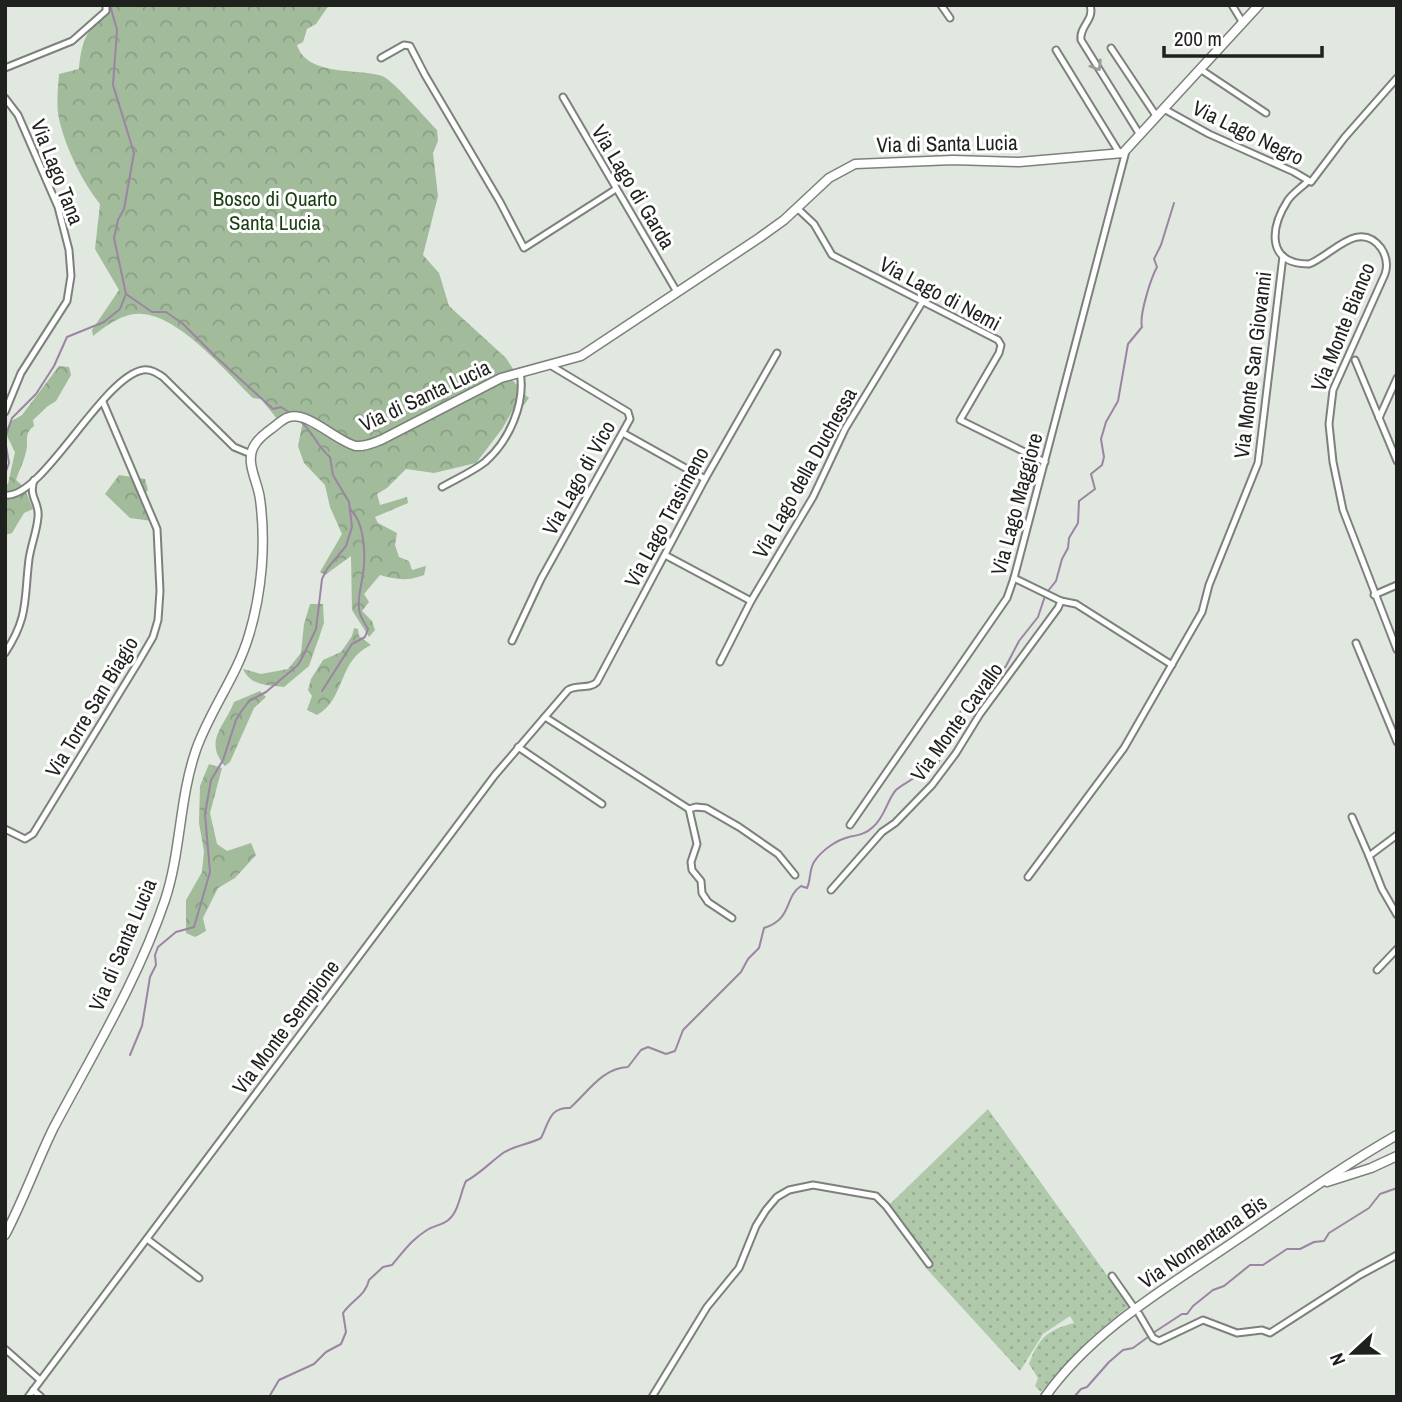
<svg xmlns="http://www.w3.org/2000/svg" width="1402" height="1402" font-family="'Archivo Narrow',sans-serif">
<defs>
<pattern id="grass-dots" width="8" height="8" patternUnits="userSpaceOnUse" patternTransform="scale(1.75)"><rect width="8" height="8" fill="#b0c9ab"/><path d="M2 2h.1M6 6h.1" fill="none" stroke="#97ac93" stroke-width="1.8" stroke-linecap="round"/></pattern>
<pattern id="forest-crowns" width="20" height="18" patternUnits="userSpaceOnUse" patternTransform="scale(1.75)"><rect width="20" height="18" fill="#a1bb9b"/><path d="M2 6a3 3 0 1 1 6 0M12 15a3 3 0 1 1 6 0" fill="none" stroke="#8aa085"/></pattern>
</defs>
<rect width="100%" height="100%" fill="#e0e8df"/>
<path fill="url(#grass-dots)" d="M988,1109l141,197 -39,32 -49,54 -6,-6 3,-8 -9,-14c10,-27 19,-34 45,-41l-4,-7 -27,18 -23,37 -95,-104v-8l-37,-53z"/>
<g fill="url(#forest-crowns)">
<path d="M103,5h226l-13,19 -9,5 -4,13 -6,3c10,32 61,23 85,31 10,3 45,44 55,54l1,11 -5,12 5,43 -15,59 16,18 10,33 57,52 7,11 -5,8c10,6 12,15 21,21l-5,7 -10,3 -12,21 -26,34 -42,10 -28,-4 -19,19 -10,6 3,11 27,-8 1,6 -33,14 3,6 19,10 -2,12 4,12 10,4 3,9 14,-4 -2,9c-16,6 -27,5 -44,0l-16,19 5,8 -7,9 10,10 3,9 -6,7 -17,-27 -1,-54 -26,19 -5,-3 22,-38 -12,-27 -5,-22 -21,-22 -6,-17 6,-30 -26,4 -17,-21 -8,-1c-27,-26 -73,-82 -111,-84 -18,-2 -36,12 -49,22l-1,-6 27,-40 -24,-41 5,-45c-18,-23 -34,-55 -41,-85 -3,-14 -1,-30 0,-45l20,-5c2,-24 6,-39 26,-53z"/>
<path d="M59,366l10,1 2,8 -15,26 -8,5 -15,14 1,6c-11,8 -5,15 -8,26 -2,9 -7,19 -10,28l8,7 9,22 -9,4 -12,20 -7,2v-49l3,-2 7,-32 -10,-20 5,-10 12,-7z"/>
<polygon points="119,475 145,479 148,490 142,496 152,521 130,518 105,494"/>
<path d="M310,604h13l1,19 -15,43 -25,21c-17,-2 -33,-1 -41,-18l18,5 27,-5 13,-16 3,-29z"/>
<path d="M354,628l4,1 1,7 12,9c-34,16 -25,54 -54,70l-10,-5 5,-14 -4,-6 3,-11 12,-19 18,-8 11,-16z"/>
<path d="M260,691l6,6 -12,11 -24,54 -5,4c-22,-25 0,-40 9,-64z"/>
<polygon points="209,764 222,768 210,813 217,844 227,851 251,843 256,855 235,878 218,888 203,918 206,931 195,937 186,933 186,900 202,872 204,851 199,823 200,786"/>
</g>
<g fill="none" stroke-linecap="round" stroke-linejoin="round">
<g stroke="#9c84a3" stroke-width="2">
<polyline points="126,294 152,312 166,312 182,323 216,357 273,409 281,407 290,413"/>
<polyline points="5,438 12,418 36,394 54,366 67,337 104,322 120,309 126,294 114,238 118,220 124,209 134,153 113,85 117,30 110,5"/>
<polyline points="5,440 9,463 5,474"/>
<path d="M1048,591l8,-10 6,-22 6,-11 1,-10 9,-15 1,-22 16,-12 -4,-15 11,-9 2,-8 -3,-18 5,-17 12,-21 10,-57 14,-17c-3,-12 9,-49 15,-60l-3,-8 7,-14 13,-42"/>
<path d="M322,691l30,-47 13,-7 3,-8c-3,-5 -6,-10 -8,-15 -3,-11 0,-23 2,-34 4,-20 4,-56 -12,-71"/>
<path d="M130,1055l12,-29 8,-49 6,-12 -1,-10 3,-8 18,-15 18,-5 16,-55 -5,-58 6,-34 12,-20 13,-40 7,-11 6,-8 17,-9 32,-27 5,-9 13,-27 6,-50 5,-10 19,-23 6,-19 -3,-25 -16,-27 -3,-18c-13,-10 -17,-26 -30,-36"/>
<polyline points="1153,1333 1182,1314 1187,1314 1193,1306 1213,1290 1224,1286 1250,1265 1263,1265 1287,1249 1300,1249 1314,1242 1324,1241 1329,1233 1369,1208 1380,1194 1397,1188"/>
<path d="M269,1397l10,-17 35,-16 12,-12 15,-8 5,-12 -3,-19c9,-13 23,-18 26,-33l14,-13 9,-2c12,-14 19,-25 35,-35 6,-4 15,-5 20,-9 12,-8 13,-28 19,-40 11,-5 26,-20 37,-28 10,-7 27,-9 38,-15 8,-15 8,-31 29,-30 18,-16 32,-40 58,-41l13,-17 7,-3 18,7 9,-3 8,-21 58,-58 7,-13 11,-11 5,-20c29,-9 20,-31 37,-42l6,2c4,-8 2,-18 7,-26 7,-11 22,-22 35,-25 9,-2 17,-3 24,-10 12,-10 14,-27 23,-37 9,-8 19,-10 26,-20l6,-1 9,-5 6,-9 2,-8 12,-16 1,-13 4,-10 7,-5 5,-10 12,-6 20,-21 13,-25 19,-24 7,-21"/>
<polyline points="1074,1397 1081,1389 1087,1387 1109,1362 1123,1350 1133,1348 1148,1337"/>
</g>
<g stroke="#7c827b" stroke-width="9">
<g id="street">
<polyline points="941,5 950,18"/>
<path d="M1090,5c5,15 -11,21 -9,35l59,95"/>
<polyline points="1232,5 1243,23"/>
<polyline points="1111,48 1157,117"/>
<polyline points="1056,50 1120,154"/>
<polyline points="381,58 404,45 410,46 425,75 500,202 524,248 616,189"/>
<polyline points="5,68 72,41 106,11 106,5"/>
<polyline points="1200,69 1266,113"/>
<polyline points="563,97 677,292"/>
<polyline points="5,98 18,115 58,207 69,250 71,276 67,301 21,373 5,412"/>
<polyline points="1164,109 1209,134 1294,172 1311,182 1345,137 1397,78"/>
<path d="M1308,181c-6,6 -15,12 -20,19 -18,28 -22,64 21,64 22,-8 50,-46 72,-16 6,9 7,17 4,26l-52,116 -4,34 4,38 10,48 54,140"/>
<polyline points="797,208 814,224 832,255 998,340 1001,345 999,353 960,420 1045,462"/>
<polyline points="1355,360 1397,461"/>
<polyline points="1379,418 1397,378"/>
<polyline points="623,433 705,479"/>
<path d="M442,487c14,-8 30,-15 43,-25 24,-21 41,-59 35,-90"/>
<path d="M5,495c37,5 97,-118 138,-125 8,-1 14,3 20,7l71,70 17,7"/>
<polyline points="665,555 751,601"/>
<polyline points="1374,595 1397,585"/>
<polyline points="1061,601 1076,604 1172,665"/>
<polyline points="512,641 541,579 630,419 628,412 550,365"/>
<polyline points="1356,643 1397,742"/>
<path d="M5,653c24,-36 19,-54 24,-94 2,-14 8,-28 9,-42 2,-15 -10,-19 -4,-37"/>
<polyline points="720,662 751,601 813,497 845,429 923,301"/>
<polyline points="545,717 689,809 696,807 706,808 739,827 778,854 795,875"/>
<polyline points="518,747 602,804"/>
<polyline points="689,809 697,844 691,862 692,870 701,881 702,893 708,902 732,918"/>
<polyline points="1352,817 1369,856"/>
<polyline points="850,825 1007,598 1014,578 1126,151"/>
<polyline points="5,829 25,839 33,834 139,661 153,637 158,620 160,591 157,529 103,402"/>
<polyline points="1397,835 1369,856 1382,889 1397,915"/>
<polyline points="1028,877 1124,748 1202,612 1209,585 1258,463 1283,256"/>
<polyline points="831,890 882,832 895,823 932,785 956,753 980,714 1058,608 1061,601 1014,578"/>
<polyline points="1377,970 1397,949"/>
<polyline points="147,1239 199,1278"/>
<polyline points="1112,1276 1133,1306"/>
<polyline points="1139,1314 1153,1338 1159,1341 1203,1320 1237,1333 1262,1330 1270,1333 1360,1275 1397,1255"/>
<polyline points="5,1349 40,1380"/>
<polyline points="33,1390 41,1397"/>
<path d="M28,1397l467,-622 73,-85c10,-6 21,0 29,-8l108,-203 72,-126"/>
<polyline points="652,1397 707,1307 739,1268 756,1226 766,1210 777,1197 789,1190 813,1185 876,1196 886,1206 929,1264"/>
</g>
</g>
<g stroke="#7c827b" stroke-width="11">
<g id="secondary">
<polyline points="1327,1182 1371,1168 1397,1156"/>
<path d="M5,1235c18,-34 31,-71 48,-106 39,-74 85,-149 112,-229 16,-48 14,-101 31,-150 14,-40 41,-74 53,-115 13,-43 17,-92 11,-136 -2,-18 -17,-39 -4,-56 4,-6 10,-10 15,-14 6,-4 11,-10 18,-12 19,-6 48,25 67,29 9,1 17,-3 25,-6l120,-62 80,-22 178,-118 25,-18 45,-42 26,-14 98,-4 66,2 104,-9 136,-148"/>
<path d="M1045,1397c48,-68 123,-110 190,-156 53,-36 106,-74 162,-106"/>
</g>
</g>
<use href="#street" stroke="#fff" stroke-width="5"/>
<use href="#secondary" stroke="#fff" stroke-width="8"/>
</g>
<defs><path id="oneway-chevron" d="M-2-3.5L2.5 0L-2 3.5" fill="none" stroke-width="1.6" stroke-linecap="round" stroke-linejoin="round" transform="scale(1.75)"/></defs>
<use stroke="#9a9b9a" href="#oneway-chevron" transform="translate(1097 66) rotate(58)"/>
<g text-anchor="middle" stroke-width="6" stroke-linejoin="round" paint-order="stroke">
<g font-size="21" fill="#1f211e" stroke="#fff">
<text transform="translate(1248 133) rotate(26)" y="7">Via Lago Negro</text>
<text transform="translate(947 144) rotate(-1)" y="7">Via di Santa Lucia</text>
<text transform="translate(57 172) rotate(69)" y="7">Via Lago Tana</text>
<text transform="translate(633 187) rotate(59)" y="7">Via Lago di Garda</text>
<text transform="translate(940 294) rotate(28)" y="7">Via Lago di Nemi</text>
<text transform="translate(1343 327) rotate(-68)" y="7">Via Monte Bianco</text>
<text transform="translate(1253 365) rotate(-83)" y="7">Via Monte San Giovanni</text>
<text transform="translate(425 396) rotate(-25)" y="7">Via di Santa Lucia</text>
<text transform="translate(805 473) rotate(-61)" y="7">Via Lago della Duchessa</text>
<text transform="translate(579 478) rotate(-61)" y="7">Via Lago di Vico</text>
<text transform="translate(1017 504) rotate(-75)" y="7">Via Lago Maggiore</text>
<text transform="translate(667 517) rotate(-62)" y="7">Via Lago Trasimeno</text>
<text transform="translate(92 707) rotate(-59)" y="7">Via Torre San Biagio</text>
<text transform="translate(957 722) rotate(-54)" y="7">Via Monte Cavallo</text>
<text transform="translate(123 945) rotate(-67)" y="7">Via di Santa Lucia</text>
<text transform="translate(286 1027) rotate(-53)" y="7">Via Monte Sempione</text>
<text transform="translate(1203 1242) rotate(-34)" y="7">Via Nomentana Bis</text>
</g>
<g font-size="21" fill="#193e11" stroke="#fff">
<text x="275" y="206">Bosco di Quarto<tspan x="275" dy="24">Santa Lucia</tspan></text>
</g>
</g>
<rect width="1402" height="1402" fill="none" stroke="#1f211e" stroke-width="14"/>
<g transform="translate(1353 1353) rotate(248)" stroke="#ffffff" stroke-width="5" paint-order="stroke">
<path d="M0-5L12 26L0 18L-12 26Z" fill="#1f211e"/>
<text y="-10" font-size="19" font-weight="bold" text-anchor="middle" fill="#1f211e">N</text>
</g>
<path d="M1164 46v10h158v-10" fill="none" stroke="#1f211e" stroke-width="3.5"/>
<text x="1174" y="46" font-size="21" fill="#1f211e" stroke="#ffffff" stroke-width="5" paint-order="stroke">200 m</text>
</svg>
